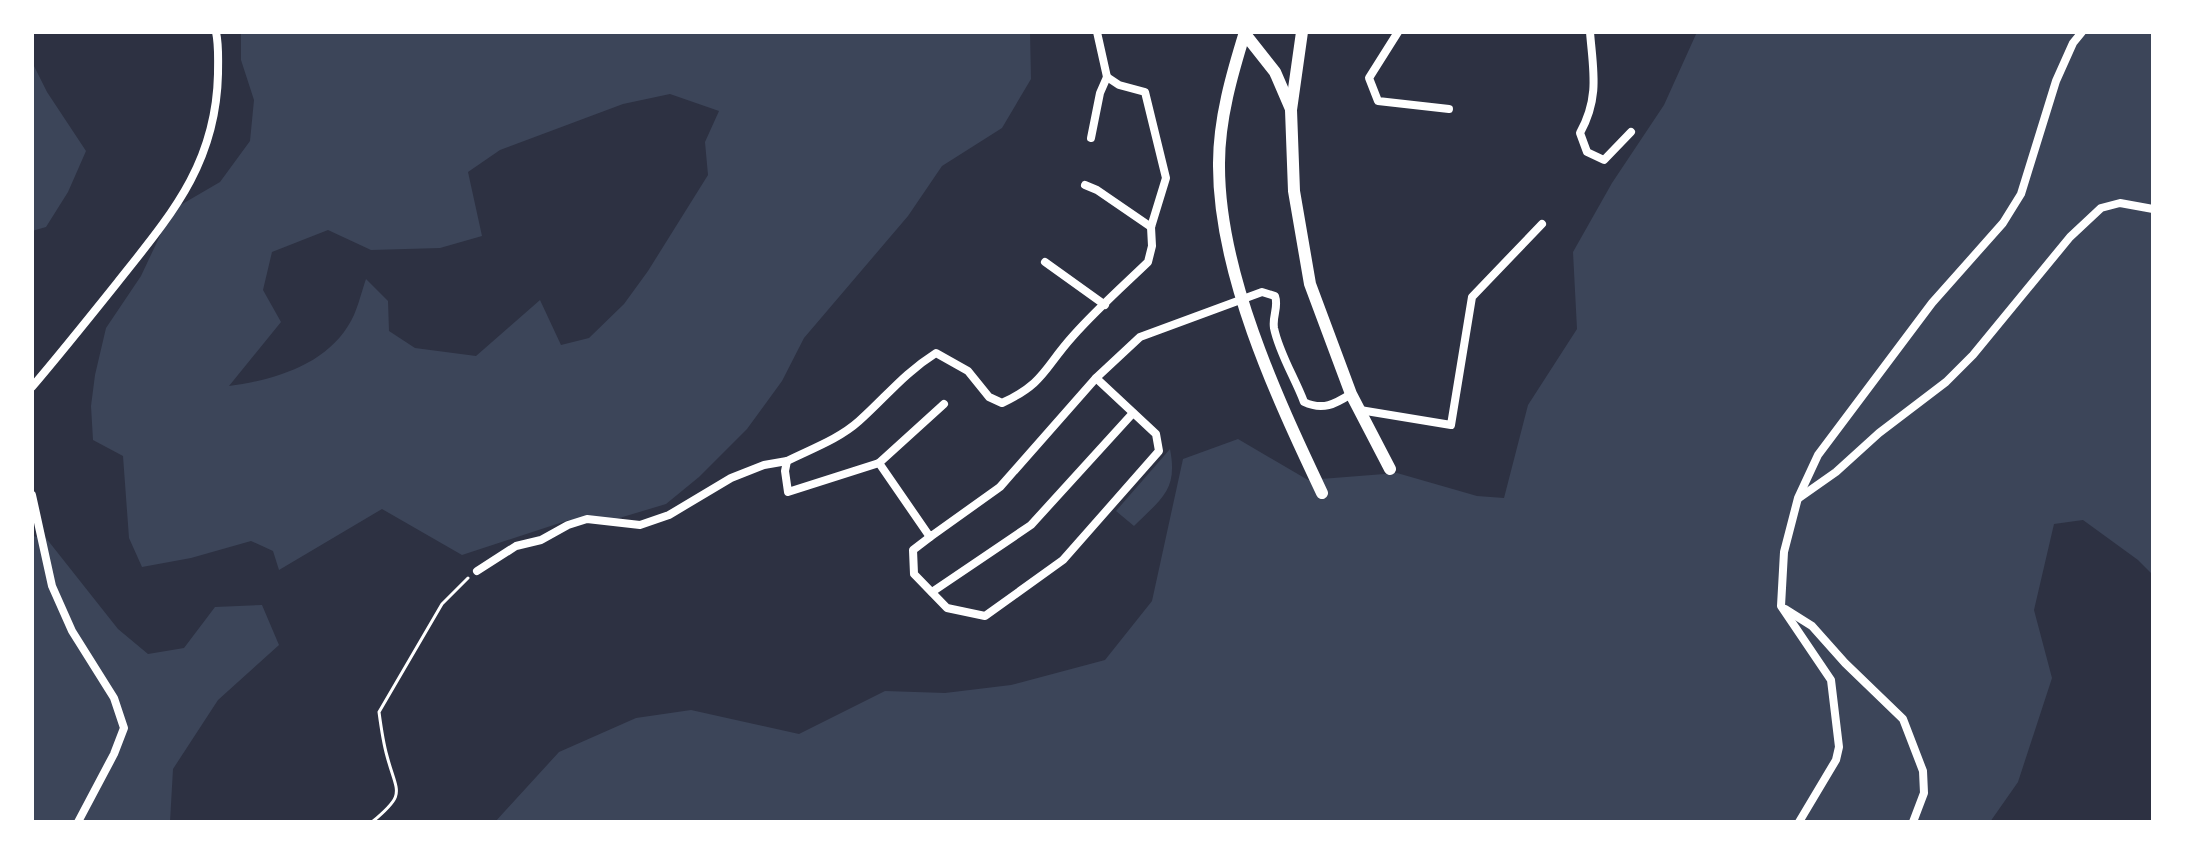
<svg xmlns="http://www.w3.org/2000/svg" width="2185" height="854" font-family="'Archivo Narrow',sans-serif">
<rect width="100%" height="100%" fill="#2d3142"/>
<g fill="#3c4559" fill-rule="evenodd">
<path d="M241,32h789l1,47 -29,49 -60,38 -34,50 -104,122 -22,43 -35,48 -48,48 -33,27 -60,18 -37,-2 -107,35 -80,-46 -103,61 -6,-19 -22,-10 -60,17 -49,9 -13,-29 -6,-82 -30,-16 -2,-34 4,-31 11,-47 35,-52 31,-66 48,-28 30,-41 4,-41 -13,-40zM670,94l49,17 -14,31 3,33 -60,96 -24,33 -35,34 -28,7 -21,-45 -64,56 -61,-8 -26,-17 -1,-30 -22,-22c-5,14 -9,34 -18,47 -25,40 -75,54 -119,60l52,-64 -18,-32 9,-38 56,-22 43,20 69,-2 42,-12 -14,-64 32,-22 123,-46z"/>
<polygon points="1697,32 2153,32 2153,575 2138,560 2083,520 2054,524 2034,610 2052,678 2018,782 1990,822 495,822 559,752 636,718 691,710 799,734 885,691 945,693 1011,685 1105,660 1152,601 1183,459 1238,439 1308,480 1397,473 1477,496 1504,498 1528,405 1577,329 1573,252 1612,183 1664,105"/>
<polygon points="32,62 47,92 86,151 68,192 46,227 32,231"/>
<path d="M1170,449c8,41 -8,49 -36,77l-18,-15z"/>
<polygon points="32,536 46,538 118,629 148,654 184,648 215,607 262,605 279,645 218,700 173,769 170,822 32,822"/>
</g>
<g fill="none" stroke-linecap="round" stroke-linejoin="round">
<path stroke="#fff" stroke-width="3" d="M372,822c35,-29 25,-28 15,-66 -4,-14 -6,-29 -8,-44l63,-108 26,-26"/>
<g stroke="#fff" stroke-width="8">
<path d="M1097,32l10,45 12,8 26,7 21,86 -15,49 1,19 -4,16c-25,24 -52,48 -75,74 -29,32 -28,47 -71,67l-13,-6 -21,-26 -32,-18c-33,21 -49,43 -77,68 -20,18 -48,28 -72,40l-2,10 3,21 91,-29 51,74 70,-50 96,-109 44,-41 122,-45 13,4c4,11 -3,20 -1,32 5,25 21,50 30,74 19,9 31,2 47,-8"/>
<polyline points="1398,32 1369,78 1378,101 1449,109"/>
<path d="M1590,32c3,38 10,65 -10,101l7,19 17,8 27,-28"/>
<polyline points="1091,138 1100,93 1107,77"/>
<polyline points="1085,185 1097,190 1151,227"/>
<polyline points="1045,262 1105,305"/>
<path d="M32,387c29,-34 57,-69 85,-104 53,-67 99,-118 101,-209 0,-14 1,-28 -2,-42"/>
<polyline points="1360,410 1451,425 1472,297 1542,224"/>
<polyline points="879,463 944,404"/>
<polyline points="32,495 52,586 72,631 114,698 124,728 114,754 78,822"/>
<polyline points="1799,498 1836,472 1879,433 1946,382 1973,355 2070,237 2101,208 2120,203 2153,209"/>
<polyline points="930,537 913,550 914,574 947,608 985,616 1063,560 1159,451 1156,434 1096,378"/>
<polyline points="477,571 516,546 541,540 568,525 587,519 640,525 669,515 731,478 764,465 787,461"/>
<polyline points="932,592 1031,525 1133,413"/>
<polyline points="1785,609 1812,626 1845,663 1903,719 1923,771 1924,793 1913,822"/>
<polyline points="1799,822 1836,760 1839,747 1831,680 1781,606 1784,552 1798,498 1818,455 1932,303 2003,223 2021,194 2056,81 2073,43 2082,32"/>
</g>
<g stroke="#fff" stroke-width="12">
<path d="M1245,32c-13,42 -26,87 -26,131 -1,108 57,233 103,330"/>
<polyline points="1302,32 1291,110 1294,191 1310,284 1351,394 1390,469"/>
<polyline points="1245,34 1275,72 1291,109"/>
</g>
</g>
<rect width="2185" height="854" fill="none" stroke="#ffffff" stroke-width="68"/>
</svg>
